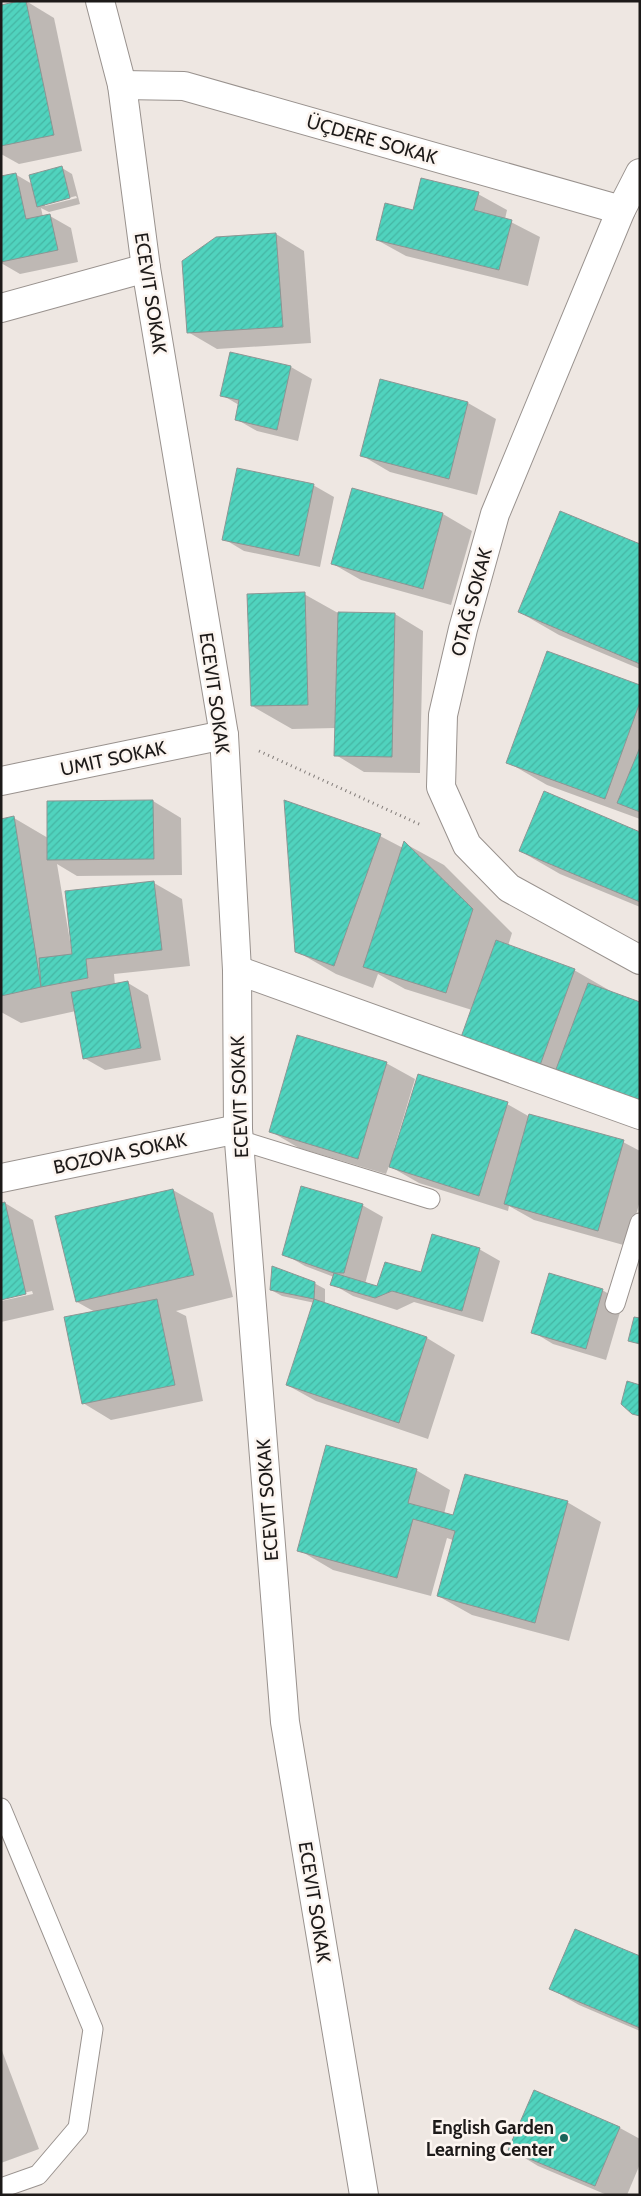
<svg xmlns="http://www.w3.org/2000/svg" width="641" height="2196" font-family="Cabin,sans-serif">
<defs>
<pattern id="building-hatch" width="6" height="6" patternUnits="userSpaceOnUse" patternTransform="scale(1.25)"><rect width="6" height="6" fill="#50d3be"/><path d="M-1 1l2-2M0 6l6-6M5 7l2-2" fill="none" stroke="#45b5a3"/></pattern>
</defs>
<rect width="100%" height="100%" fill="#eee7e2"/>
<g fill="#0003" fill-rule="evenodd">
<polygon points="26,1 54,18 82,151 19,164 1,154 1,6"/>
<path d="M62,168l10,6 8,30 -31,8 -8,-4 2,9 7,-1 21,12 7,34 -58,12 -19,-11v-86l14,-3 17,10zM76,196l1,2 -32,8v-2z"/>
<polygon points="478,194 507,210 505,219 540,237 528,286 406,256 377,240 414,212"/>
<polygon points="276,234 304,251 311,343 217,349 188,332"/>
<polygon points="231,353 291,367 312,379 298,441 257,431 236,419 239,405 222,395"/>
<polygon points="468,403 496,419 477,495 390,472 361,455"/>
<polygon points="313,485 334,497 320,567 244,551 224,539"/>
<polygon points="353,489 443,514 472,531 451,605 361,580 333,564"/>
<polygon points="640,546 640,669 559,635 519,612"/>
<polygon points="304,594 338,613 395,614 423,631 420,773 364,772 336,755 336,728 292,729 252,706"/>
<polygon points="640,686 640,819 547,785 507,762"/>
<polygon points="153,801 181,818 182,875 77,876 57,864 71,947 154,883 182,899 190,966 114,974 115,985 128,983 148,995 161,1060 105,1070 84,1058 76,1011 21,1023 1,1012 1,820 14,818 48,838"/>
<polygon points="640,833 640,907 560,874 520,851"/>
<polygon points="380,836 403,848 404,843 444,865 512,933 508,946 574,970 614,993 640,1110 501,1063 472,1010 405,989 378,974 373,988 336,974 296,951"/>
<polygon points="386,1063 415,1079 394,1149 507,1104 530,1117 623,1142 640,1151 640,1201 627,1246 534,1220 509,1206 508,1211 419,1183 389,1166 386,1174 299,1148 270,1131"/>
<polygon points="173,1190 213,1213 233,1297 176,1311 186,1316 203,1401 111,1420 83,1403 95,1312 77,1302"/>
<polygon points="5,1203 33,1220 54,1310 1,1322 1,1301 33,1294 32,1291 1,1298"/>
<polygon points="362,1205 383,1217 365,1284 378,1288 422,1274 479,1249 500,1261 483,1322 414,1302 397,1310 353,1296 332,1284 334,1277 305,1266 284,1254"/>
<polygon points="314,1283 325,1289 325,1304 427,1338 455,1355 428,1439 316,1401 287,1385 315,1303 282,1296 271,1290"/>
<polygon points="602,1290 623,1302 606,1360 553,1344 533,1332"/>
<polygon points="416,1470 450,1490 444,1514 454,1517 567,1502 601,1522 569,1641 472,1615 438,1596 453,1540 447,1538 431,1596 333,1570 299,1550"/>
<polygon points="640,1957 640,2031 579,2005 551,1989"/>
<polygon points="1,2048 39,2149 1,2163"/>
<polygon points="535,2091 620,2128 640,2139 640,2164 627,2195 607,2195 538,2166 510,2149"/>
</g>
<g fill="url(#building-hatch)" stroke="#8d9593">
<polygon points="19,1 26,1 54,135 1,146 1,5"/>
<polygon points="62,166 70,198 37,207 29,175"/>
<polygon points="16,173 26,219 50,214 58,250 1,262 1,176"/>
<polygon points="421,178 479,192 474,210 512,220 499,270 376,240 385,203 413,210"/>
<polygon points="276,233 283,327 187,333 182,261 216,237"/>
<polygon points="230,352 291,366 277,430 235,420 239,400 220,396"/>
<polygon points="380,379 468,402 449,479 360,456"/>
<polygon points="237,468 314,484 299,556 222,540"/>
<polygon points="352,488 443,513 423,589 331,564"/>
<polygon points="560,511 640,544 640,664 518,612"/>
<polygon points="305,592 308,705 251,706 247,594"/>
<polygon points="338,612 395,613 392,757 334,756"/>
<polygon points="547,651 640,685 640,702 605,799 506,763"/>
<polygon points="640,747 640,812 617,803"/>
<polygon points="544,791 640,832 640,902 519,851"/>
<polygon points="153,800 154,859 47,860 47,801"/>
<polygon points="284,800 381,834 334,966 295,952"/>
<polygon points="14,816 41,987 1,996 1,819"/>
<polygon points="404,841 473,909 446,993 363,967"/>
<polygon points="154,881 162,950 86,959 88,978 41,987 39,958 72,954 65,891"/>
<polygon points="496,940 575,969 539,1068 460,1040"/>
<polygon points="128,981 141,1048 83,1059 71,992"/>
<polygon points="588,983 640,1002 640,1103 555,1072"/>
<polygon points="297,1035 387,1062 358,1159 269,1132"/>
<polygon points="418,1074 508,1102 479,1196 389,1167"/>
<polygon points="529,1114 624,1140 598,1231 504,1204"/>
<polygon points="301,1186 363,1204 344,1273 334,1273 282,1255"/>
<polygon points="173,1189 194,1275 76,1302 55,1216"/>
<polygon points="5,1202 26,1294 1,1300 1,1203"/>
<polygon points="432,1234 480,1248 462,1311 392,1291 375,1298 330,1285 334,1273 377,1286 385,1262 421,1272"/>
<polygon points="272,1266 315,1282 314,1299 270,1290"/>
<polygon points="549,1273 603,1289 586,1349 531,1333"/>
<polygon points="157,1299 175,1385 82,1404 64,1317"/>
<polygon points="314,1299 427,1337 399,1423 286,1385"/>
<polygon points="634,1317 640,1318 640,1344 628,1341"/>
<polygon points="627,1381 640,1385 640,1416 632,1414 621,1404"/>
<polygon points="326,1445 417,1469 408,1503 453,1515 465,1474 568,1501 535,1623 437,1596 455,1531 413,1519 397,1578 297,1551"/>
<polygon points="575,1929 640,1956 640,2028 549,1989"/>
<polygon points="534,2090 620,2127 595,2186 508,2150"/>
</g>
<g fill="none" stroke-linecap="round" stroke-linejoin="round">
<g stroke="#99928e" stroke-width="21">
<g id="service">
<polyline points="239,1140 430,1199"/>
<polyline points="615,1304 640,1223"/>
<polyline points="1,1808 93,2029 78,2128 38,2175 1,2188"/>
</g>
</g>
<g stroke="#99928e" stroke-width="30">
<g id="minor">
<polyline points="100,1 122,85 146,268 224,735 237,970 238,1129 285,1722 364,2195"/>
<polyline points="122,85 184,86 621,210"/>
<polyline points="640,173 621,210 495,514 463,629 443,715 441,787 467,845 509,888 640,960"/>
<polyline points="1,308 146,268"/>
<polyline points="1,781 224,735"/>
<polyline points="237,970 640,1115"/>
<polyline points="1,1178 238,1129"/>
</g>
</g>
<polyline stroke="#807b78" stroke-width="3" stroke-dasharray="1 4" stroke-linecap="butt" points="259,751 421,825"/>
<use href="#service" stroke="#fff" stroke-width="19"/>
<use href="#minor" stroke="#fff" stroke-width="28"/>
</g>
<circle fill="#1b6459" stroke="#fcf5f0" stroke-width="2" cx="564" cy="2138" r="5"/>
<g text-anchor="middle" stroke-width="5" stroke-linejoin="round" paint-order="stroke">
<g font-size="19" fill="#1d1a19" stroke="#fcf5f0">
<text transform="translate(372 139) rotate(16)" y="7">ÜÇDERE SOKAK</text>
<text transform="translate(151 293) rotate(81)" y="7">ECEVIT SOKAK</text>
<text transform="translate(471 602) rotate(-75)" y="7">OTAĞ SOKAK</text>
<text transform="translate(215 693) rotate(82)" y="7">ECEVIT SOKAK</text>
<text transform="translate(113 758) rotate(-12)" y="7">UMIT SOKAK</text>
<text transform="translate(239 1097) rotate(-92)" y="7">ECEVIT SOKAK</text>
<text transform="translate(120 1153) rotate(-12)" y="7">BOZOVA SOKAK</text>
<text transform="translate(267 1500) rotate(-94)" y="7">ECEVIT SOKAK</text>
<text transform="translate(315 1902) rotate(81)" y="7">ECEVIT SOKAK</text>
</g>
<g font-size="19" font-weight="bold" fill="#1d1a19" stroke="#fcf5f0" text-anchor="end">
<text x="554" y="2134">English Garden<tspan x="554" dy="22">Learning Center</tspan></text>
</g>
</g>
<rect width="641" height="2196" fill="none" stroke="#1d1a19" stroke-width="5"/>
</svg>
